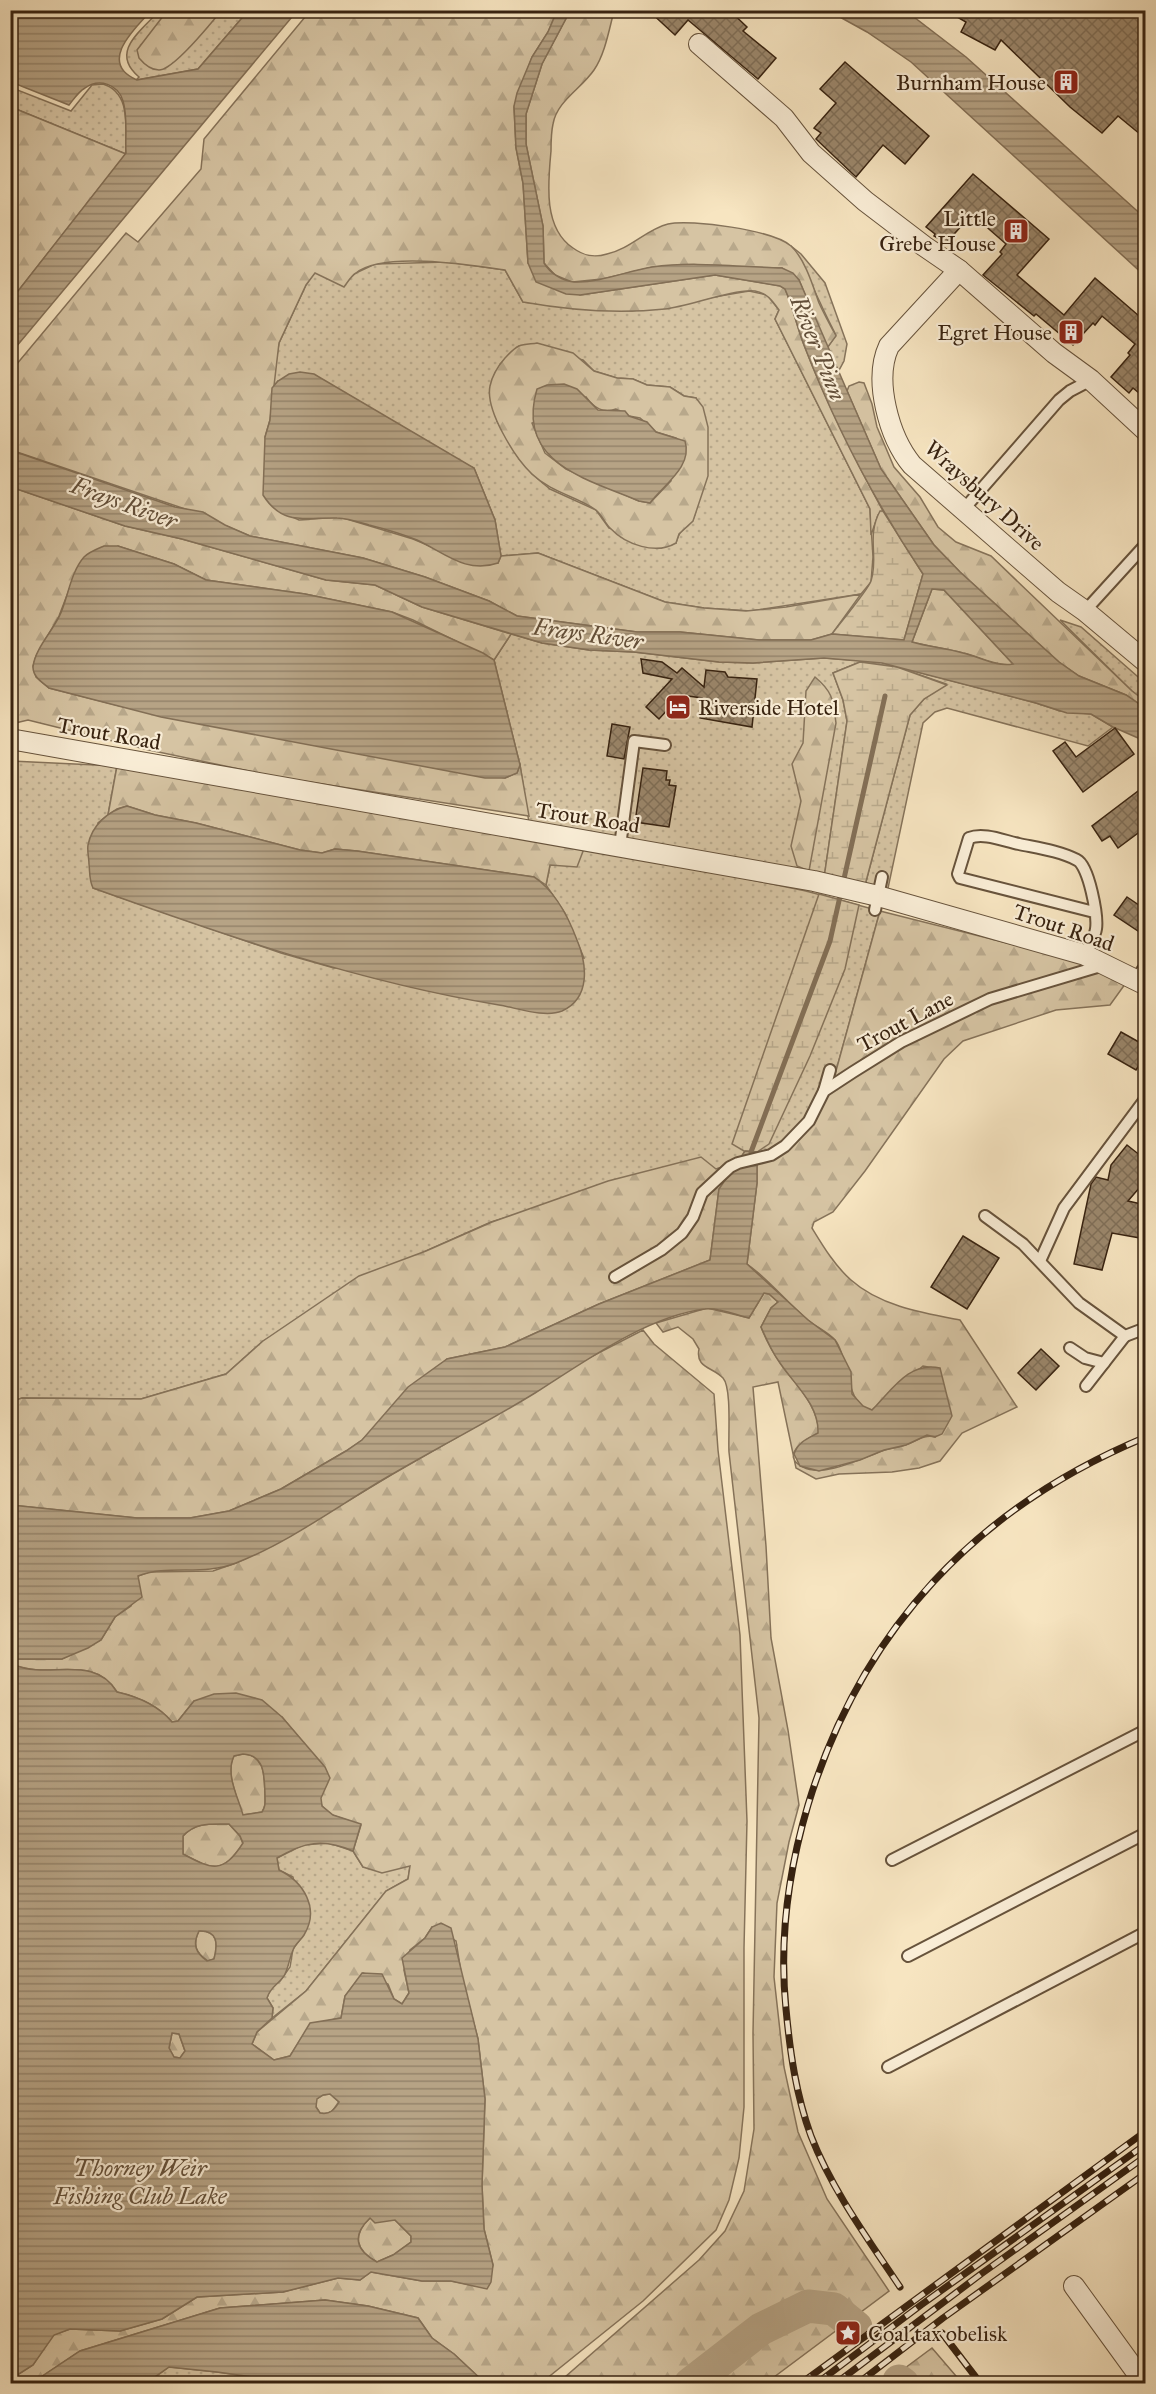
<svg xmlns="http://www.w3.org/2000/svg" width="1156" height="2394" font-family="'IM FELL Great Primer',serif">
<defs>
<pattern id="grass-dots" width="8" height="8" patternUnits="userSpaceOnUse" patternTransform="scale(1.5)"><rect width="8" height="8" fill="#d6c4a3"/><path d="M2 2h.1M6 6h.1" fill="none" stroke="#b8a88b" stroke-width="1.8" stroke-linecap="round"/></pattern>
<pattern id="forest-firs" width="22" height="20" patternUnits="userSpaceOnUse" patternTransform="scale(1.5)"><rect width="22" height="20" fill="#d6c4a3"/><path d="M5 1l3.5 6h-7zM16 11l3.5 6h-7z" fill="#b8a88b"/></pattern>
<pattern id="wetland-marsh" width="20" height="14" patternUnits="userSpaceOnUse" patternTransform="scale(1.5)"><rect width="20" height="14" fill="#d6c4a3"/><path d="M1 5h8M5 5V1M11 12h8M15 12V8" fill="none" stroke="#b8a88b"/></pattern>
<pattern id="water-rules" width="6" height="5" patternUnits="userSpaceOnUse" patternTransform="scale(1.5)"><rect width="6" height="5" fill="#b6a385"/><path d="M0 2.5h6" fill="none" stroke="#95846b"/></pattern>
<pattern id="building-cross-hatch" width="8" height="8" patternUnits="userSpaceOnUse" patternTransform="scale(1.5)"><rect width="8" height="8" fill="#9b876c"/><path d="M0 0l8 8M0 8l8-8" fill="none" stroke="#7f6e57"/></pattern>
</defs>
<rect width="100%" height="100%" fill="#f7e5c1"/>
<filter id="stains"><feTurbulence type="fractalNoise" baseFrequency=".00333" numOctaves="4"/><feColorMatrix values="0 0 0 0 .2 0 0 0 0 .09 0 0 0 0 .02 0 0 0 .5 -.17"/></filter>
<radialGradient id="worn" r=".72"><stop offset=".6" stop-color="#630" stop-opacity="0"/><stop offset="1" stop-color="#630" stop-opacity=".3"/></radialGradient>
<g fill="url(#grass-dots)" stroke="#86735a" stroke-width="1.5" fill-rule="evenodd">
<path d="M159,11h89l-50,58 -62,11 3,-3c-30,-25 2,-46 20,-66z"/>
<path d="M103,84c29,9 22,44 23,70l-115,-47 -1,-20 61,24 21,-26z"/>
<path d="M791,246l10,8 24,29 22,61 -3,17 -6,11 -11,-24 9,-13c-16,-30 -27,-60 -45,-89z"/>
<path d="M447,262l58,8 18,32 61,7 48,2 117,-20 18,4 12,15 -4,9 95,190 3,48 -2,25 -10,12 -110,17 -47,-3 -39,-6 -127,-49 -37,3 -6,-36 -21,-52 -196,-87 -6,7 7,-45 27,-58 8,-13 42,1 19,-9zM519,346l64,14 11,11 23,7 16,1 14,6 23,2 14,9 12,2c11,43 16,61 2,105 -2,6 -3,14 -6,18 -8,11 -11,5 -16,22l-67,-15 -13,-18 -46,-21 -18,-15 -14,-17 -21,-36 3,-57z"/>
<polygon points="1060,620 1081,627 1145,683 1145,701 1132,691"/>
<polygon points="511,634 542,643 589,650 634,652 719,662 753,663 824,658 880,662 1036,703 1060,711 1091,714 1113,727 1088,746 947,708 935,712 923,723 887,893 864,889 910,715 924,699 946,684 897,667 860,662 833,673 843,700 847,721 824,878 530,829 520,765 494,660"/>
<polygon points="11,761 117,766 108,815 98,823 93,888 281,953 334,968 584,958 565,913 546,885 550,865 585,846 806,891 880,911 836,1071 828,1070 822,1091 794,1136 757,1157 757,1152 745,1151 738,1163 716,1169 541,1207 491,1222 426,1251 263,1341 226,1374 141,1399 22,1398 11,1402"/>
<polygon points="329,1843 353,1851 363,1867 410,1866 408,1879 386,1891 306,1991 272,2018 273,2008 267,1998 270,1989 280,1981 290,1967 293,1949 304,1934 293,1877 279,1870 277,1858 303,1845"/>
<polygon points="169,2367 217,2372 294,2383 146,2384"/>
</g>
<g fill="url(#forest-firs)" stroke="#86735a" stroke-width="1.5" fill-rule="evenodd">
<path d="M167,11h54c-10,12 -47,59 -62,59 -9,0 -15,-6 -20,-12l-2,-8z"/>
<path d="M310,11h247l-9,21 -16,25 -18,50 2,41 7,35 5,80 52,32 135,-20 66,11 4,3c8,18 12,38 19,56 22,57 50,113 79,166l-5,4 -7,20 -1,-26 -95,-190 4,-9c-7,-10 -12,-17 -24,-19 -23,-2 -65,15 -90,18 -47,5 -97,1 -142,-7l-18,-32c-34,-5 -122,-19 -149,3 -5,3 -9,10 -12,14l-29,-14 -9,12 -27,58 -9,77 -5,17 16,75 18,8 41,-3 73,22 19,8 66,16 3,-7 37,-3 127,49 39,6 42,3 40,-4 75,-13 -29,40 -21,6h-52l-79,-8h-43l-120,-16 -28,-15 -64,-24 -62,-19 -113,-22 -62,-26 -177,-60v-79l115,-138 12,9 63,-73 3,-30z"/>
<path d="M570,11h44c-5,19 -9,43 -20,59 -13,19 -37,31 -41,54 -2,9 -2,18 -2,27 -3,32 -8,77 22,97 11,8 21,10 34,6 23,-5 40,-25 61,-30 23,-5 105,6 123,22 14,13 22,40 28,57 5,11 11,22 17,33l-9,12 -28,-68 -17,-12 -90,-2 -39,1 -51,12 -30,3 -17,-7 -11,-12 -1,-37 -17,-82v-30l16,-50z"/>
<polygon points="11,107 126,154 11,300"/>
<path d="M537,343l36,10 21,18 23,7 16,1 14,6 23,2 14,9 12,2 7,9 5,20v49l-15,45 -14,13 -3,9c-20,12 -50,2 -66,-15 -5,-5 -8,-13 -14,-18 -20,-14 -44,-17 -64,-36 -17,-16 -47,-64 -42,-88 2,-10 9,-21 15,-28 4,-4 9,-10 14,-12 5,-2 13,-2 18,-3zM586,397c8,11 17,17 30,12l13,7 11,2 16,14 20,6 -5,43 -21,22 -11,-2 -73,-32 -21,-16 -13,-30z"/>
<polygon points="859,382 864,383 872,404 877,427 894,467 920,497 938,527 956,542 991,556 1132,691 1145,701 1145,708 1126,695 1079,676 1059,662 960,572 934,545 881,469 847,391 849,386"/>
<polygon points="11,487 125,526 182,539 326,580 375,585 422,607 511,634 494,660 413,620 392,612 305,594 206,580 174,564 118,546 74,577 59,616 36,656 33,666 36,677 49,688 120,706 505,778 517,773 520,765 529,816 277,777 149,750 28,720 11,724"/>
<path d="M932,589l12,1 70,75c-19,1 -33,-8 -51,-12 -17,-5 -34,-6 -51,-11z"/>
<path d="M815,677c18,15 18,23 21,46l-27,148 -12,-5 -6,-20 10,-45 -9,-37 11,-21 3,-52z"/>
<polygon points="117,766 585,846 577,867 550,865 546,885 534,877 357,851 335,849 322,853 300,850 196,823 155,815 127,806 117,809 108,815"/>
<path d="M880,911l199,50 49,19 -18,25 -54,5 -93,31 -19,18 -79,112 -32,41 -19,10 -2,6c11,18 23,38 39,52 29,26 72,33 109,40l57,87 -55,26 -22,28 -21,7 -27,4 -53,2 -23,5 -20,-11 -18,-86 -25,5 13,159 5,92 17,92 11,75 -10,37 -12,61 -3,74 10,90 14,65 29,67 62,92 -123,92 -209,1 142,-124 26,-29 19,-40 10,-62 -1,-96 6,-315 -30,-266c-1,-15 3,-64 -6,-74 -10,-11 -28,-10 -24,-29l-6,-10 -15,-12 -15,5 -7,-9 51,-15 42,10 15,-25 5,1 9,8 -7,6 -10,19c5,13 12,26 20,37 15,21 37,41 38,69 -11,5 -41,22 -16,34 21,11 59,-9 79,-16 8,-3 16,-3 23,-6 11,-3 18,-11 30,-8l5,-68 -17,-3 -51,44c-27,-3 -23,-53 -37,-70 -7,-8 -19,-13 -27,-20 -21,-17 -38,-40 -61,-56l10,-81v-22l39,-24 37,-66h3z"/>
<polygon points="701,1157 716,1169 738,1163 719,1189 710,1260 599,1304 505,1347 447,1359 362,1440 346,1451 281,1489 229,1511 190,1518 137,1518 11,1505 10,1402 22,1398 141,1399 226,1374 263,1341 359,1276 426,1251 492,1222 608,1181"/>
<path d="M643,1330l11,14 60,50 4,56 22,185 7,186 -3,127v159l-5,51 -10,42 -13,30 -73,71 -102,82h-56l-31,-29 -22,-16 -14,-20 -50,-12 -43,-6 -105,8 -140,43 -48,32 -21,1v-5l22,-14 20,-30 17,-6 50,2 42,-12 35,-22 86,-5 55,-14 22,2 11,-8 51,9h29l36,7 6,-23 -9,-36 -2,-44 3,-86 -7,-60 -16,-61 -6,-37 -24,-14 -7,11 -15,12 -6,20 5,23 -7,11 -8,-5 -6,-15 -25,-11 -18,23 -4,22c-37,7 -31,8 -51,38l-16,4 -22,-16 5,-12 49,-41 80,-100 22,-12 2,-13 -28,7 -19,-6 -10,-16 8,-26 -29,-10 -10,-9 -20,-65 -20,-24 -88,-16 -16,20 -6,1c-14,-17 -33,-25 -55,-30 -23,-39 -69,-12 -103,-27l4,-6h44l39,-19 14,-23 16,-11 7,-19v-11l11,-4 64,-1 23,-8 38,-18 117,-70 143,-82 45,-30z"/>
<path d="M243,1754c23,1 21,24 22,40 0,8 1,12 -3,18l-20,3c-4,-18 -17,-41 -8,-59z"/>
<path d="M229,1824l11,12 3,8c-21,30 -30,26 -60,10v-18c12,-14 28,-12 46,-12z"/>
<path d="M199,1931c19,-1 19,13 15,28l-6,2c-12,-8 -16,-16 -9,-30z"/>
<polygon points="172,2033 179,2034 185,2051 180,2058 174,2057 169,2048"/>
<path d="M330,2094l9,8c-5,8 -9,13 -19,11l-4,-6v-8l7,-4z"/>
<path d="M370,2218l25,2 16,16v6l-18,13 -16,7c-22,-12 -25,-27 -7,-44z"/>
<polygon points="932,2348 962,2383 907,2383 897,2374"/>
</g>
<g fill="url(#wetland-marsh)" stroke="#86735a" stroke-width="1.5">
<path d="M880,511h3l40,63 -19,66 -72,-6c8,-11 36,-44 39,-53 8,-24 -5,-44 9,-70z"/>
<polygon points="860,662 897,667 947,685 924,699 910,715 864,889 824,878 847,721 843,700 833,673"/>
<polygon points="819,894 859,905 845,969 810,1056 769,1144 757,1152 744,1151 732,1144"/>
</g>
<g fill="url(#water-rules)" stroke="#836f56" stroke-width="1.5" fill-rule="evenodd">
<path d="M11,10l140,1c-16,17 -54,52 -14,69l61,-11 50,-58h49l-286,342v-53l115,-147c-1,-16 2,-36 -3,-52 -5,-17 -24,-23 -38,-13 -7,4 -11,11 -16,17l-58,-23z"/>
<path d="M557,11h13l-28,53 -16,50v30l17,82 1,37c6,10 18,18 30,19 26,1 53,-11 78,-15 42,-6 87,0 130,1l11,5 6,7 82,189 53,76 26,27 99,90 20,14 47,19 19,13v33l-32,-14 -22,-13 -24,-1 -31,-10 -154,-40 -58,-5 -71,5 -34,-1 -85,-10 -45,-2 -47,-7 -120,-36 -47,-22 -49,-5 -144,-41 -57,-13 -114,-39 -1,-37 165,57 28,5 22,13 25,11 113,22 62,19 64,24 28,15 120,16h43l79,8h52l21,-6 72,6 19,-66c-48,-72 -88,-148 -119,-229 -7,-18 -11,-38 -19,-56l-5,-3 -65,-11 -135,20 -14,-1 -30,-12 -8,-19 -5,-80 -7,-35 -2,-42 3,-13 15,-36 16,-25zM932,589l12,1 69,74c-18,3 -33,-7 -50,-11 -17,-5 -34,-6 -51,-11z"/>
<polygon points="829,11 906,11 966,57 1145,218 1145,276 911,62 867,32"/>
<path d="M300,372l14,2 160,94 21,52 6,36 -3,7c-32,11 -53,-10 -81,-23 -15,-6 -32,-11 -48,-15 -10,-3 -22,-7 -32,-7 -30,-1 -54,9 -74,-23l2,-58 5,-17 2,-32 6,-7 11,-7z"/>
<path d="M564,384l13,5 21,21 27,1 4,5 18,6 9,10 29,9c8,26 -22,44 -35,62l-11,-2c-52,-22 -124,-38 -102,-112l10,-4z"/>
<path d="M104,546h14l56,18 32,16 99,14 87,18 91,41 11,7 26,105 -3,8 -12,5h-20l-324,-61 -112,-29c-7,-6 -16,-11 -16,-21 2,-18 18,-34 26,-50 9,-18 11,-44 25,-60 5,-5 13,-8 20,-11z"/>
<path d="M127,806l28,9 41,8 104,27 22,3 13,-4 22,2 177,26c21,14 34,39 43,63 10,24 14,58 -15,71 -17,7 -45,-3 -63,-6 -139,-23 -273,-69 -406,-117 -4,-8 -3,-15 -4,-24 0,-6 -2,-13 -1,-19 4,-20 20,-34 39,-39z"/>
<path d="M745,1151l12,1v31l-10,81 61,56 27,20 16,32 1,22 11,12 9,4c20,-20 37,-49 68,-42l12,48 -10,18 -7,3 -8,-2 -21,10 -22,5 -24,10 -41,11 -19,-5 -6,-12c4,-12 13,-15 24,-21 1,-30 -25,-49 -40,-73 -7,-10 -12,-22 -17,-33l10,-19 7,-6 -9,-8 -5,-1 -15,25c-13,-3 -31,-11 -44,-9 -58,7 -121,53 -170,84 -47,29 -97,54 -146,83 -50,29 -99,66 -153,87 -33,13 -68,1 -98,13l4,21 -27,20 -14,23 -13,8 -26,11h-45l-2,6c34,15 79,-12 102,27 22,5 41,13 55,30l6,-1 16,-20 20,-7 22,-1 26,7 20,17 43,50 5,11 -9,20 1,8 11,9 28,9 -8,27c-30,-13 -49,-9 -76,7l2,12c25,12 41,39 25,65 -3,5 -9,9 -11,15 -4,9 -4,17 -9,26 -7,10 -13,10 -17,22l6,10 -1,10 -15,14 -5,12 22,16 16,-4 20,-33 31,-5 4,-22 17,-23 20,1 12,25 8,5 7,-11 -7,-35 23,-20 7,-11 9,-4 10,5 27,111 7,60 -3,86 2,44 9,36 -2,17 -4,7 -36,-8h-29l-51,-9 -11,8 -22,-2 -55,14 -86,5 -35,22 -42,12 -50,-2 -16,6 -21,30 -22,14v-874l126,13h53l39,-7 52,-22 65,-38 16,-11 46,-53 39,-28 58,-12 94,-43 111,-44 9,-71zM243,1754c23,1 21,24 22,40 0,8 1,12 -3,18l-19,3c-5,-18 -18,-41 -9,-59zM229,1824l11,12 3,7c-20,31 -30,27 -60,11v-18c13,-14 28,-12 46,-12zM199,1931c19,-1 19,13 15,28l-7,2c-11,-8 -15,-16 -8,-30zM172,2033l7,1 6,17 -5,7 -6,-1 -5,-9zM330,2094l9,8c-5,8 -9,13 -19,11l-4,-6 1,-8 6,-4zM370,2218l5,5 20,-3 16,16v6l-18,13 -16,7c-22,-12 -25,-27 -7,-44z"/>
<polygon points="325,2300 368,2306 418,2318 432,2338 454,2354 485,2383 294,2383 217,2372 169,2367 146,2383 32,2383 80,2351 220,2308"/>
</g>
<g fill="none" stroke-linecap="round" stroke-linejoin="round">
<polyline stroke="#836f56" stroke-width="5" points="751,1152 830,941 885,696"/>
<g stroke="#b6a385" stroke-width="33">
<polyline points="899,2381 903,2384"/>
<polyline points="690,2384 761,2329 808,2306 834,2309 856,2327"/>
</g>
</g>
<g fill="url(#building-cross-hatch)" stroke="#372210" stroke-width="1.5">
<polygon points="648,10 729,10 747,27 743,31 776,58 758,79 688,20 675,35"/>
<polygon points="945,10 1146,10 1146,139 1118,116 1102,133 1070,107 1001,40 995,50 961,32 966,22"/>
<polygon points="845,62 929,136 905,164 883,145 856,177 816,139 821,133 814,128 836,103 820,89"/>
<polygon points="973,174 1049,239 1017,275 1064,315 1095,278 1146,322 1146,399 1133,388 1129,393 1111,377 1130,355 1128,353 1135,344 1102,316 1095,325 1093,323 1073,345 1036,314 1034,316 983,275 1002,254 1000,252 1006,244 974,216 967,223 965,222 946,243 934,236 935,234 926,227"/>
<polygon points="641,659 662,662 677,673 682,668 704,687 706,670 725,672 728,677 757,679 752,727 700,718 702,698 681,695 659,719 646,707 672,679 643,673"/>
<polygon points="612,724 630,727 624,759 607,756"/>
<polygon points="1115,728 1134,754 1083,792 1053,751 1065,742 1076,757"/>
<polygon points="643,768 667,771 666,780 670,780 669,785 676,786 669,827 635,822"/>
<polygon points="1146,785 1146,827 1118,848 1110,836 1102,841 1092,826"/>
<polygon points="1127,897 1146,910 1146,920 1138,931 1114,915"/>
<polygon points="1121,1032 1146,1046 1146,1054 1136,1070 1108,1054"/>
<polygon points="1127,1145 1146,1160 1146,1180 1128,1201 1146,1205 1146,1239 1112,1233 1102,1270 1074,1264 1091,1184 1096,1177 1108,1180 1111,1165"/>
<polygon points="963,1236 999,1258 967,1309 931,1287"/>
<polygon points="1041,1349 1059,1366 1036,1390 1018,1373"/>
</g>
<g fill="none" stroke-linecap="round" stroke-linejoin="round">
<g stroke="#67533c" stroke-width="14">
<g id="lane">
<polyline points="964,509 1059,400 1070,391 1091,380"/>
<polyline points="1085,611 1146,544"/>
<polyline points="620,846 634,741 665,745"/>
<polyline points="875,910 882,877"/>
<path d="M1085,955c3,-8 10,-18 11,-26 2,-13 -7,-63 -19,-69 -17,-9 -39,-12 -58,-16 -15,-3 -35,-12 -50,-6l-11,36 2,4 134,34"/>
<polyline points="1136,979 1146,965"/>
<polyline points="824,1091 830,1070"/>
<polyline points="985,1216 1023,1244 1079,1303 1125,1336 1146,1328"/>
<polyline points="1040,1261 1064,1208 1146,1098"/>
<polyline points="615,1277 661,1250 682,1233 693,1217 702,1193 730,1167 738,1163 771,1155 785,1146 809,1121 824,1091 853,1072 901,1042 990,999 1104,965"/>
<polyline points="1070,1348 1085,1358 1104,1363"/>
<polyline points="1086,1386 1125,1336"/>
<polyline points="892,1860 1146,1730"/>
<polyline points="908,1956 1146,1833"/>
<polyline points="888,2067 1146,1932"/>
</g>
</g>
<g stroke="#67533c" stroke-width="22">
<g id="street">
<polyline points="699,44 784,118 811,153 865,201 924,246 959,270 1054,353 1091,380 1146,431"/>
<path d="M959,270l-70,76c-16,34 0,91 23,119l146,127 27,19 61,51"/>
<polyline points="10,739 814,881 878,896 1085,955 1146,985"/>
<polyline points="1074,2286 1145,2384"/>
</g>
</g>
<use href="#lane" stroke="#faeed7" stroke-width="10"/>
<use href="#street" stroke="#faeed7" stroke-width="20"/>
<g stroke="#372210" stroke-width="7">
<g id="rail">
<path d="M900,2287c-32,-48 -68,-97 -89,-151 -15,-41 -21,-84 -25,-127 -7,-69 2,-137 22,-204 53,-175 169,-298 338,-368"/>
<polyline points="942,2333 981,2384"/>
<polyline points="800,2384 1146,2131"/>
<polyline points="816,2384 921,2305 1146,2144"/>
<polyline points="835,2384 981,2274 1146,2156"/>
<polyline points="857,2384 943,2318 1146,2173"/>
</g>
</g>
<use href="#rail" stroke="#faeed7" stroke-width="4.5" stroke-dasharray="14" stroke-linecap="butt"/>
</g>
<defs>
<g id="building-square" transform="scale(1.35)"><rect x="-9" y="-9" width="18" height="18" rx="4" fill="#8f2418" stroke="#faeed7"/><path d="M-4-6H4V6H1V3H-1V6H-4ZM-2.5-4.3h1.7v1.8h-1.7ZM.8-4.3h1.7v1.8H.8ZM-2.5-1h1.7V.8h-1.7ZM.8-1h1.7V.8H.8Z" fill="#fff"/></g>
<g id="hotel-square" transform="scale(1.35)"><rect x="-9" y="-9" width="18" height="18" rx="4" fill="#8f2418" stroke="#faeed7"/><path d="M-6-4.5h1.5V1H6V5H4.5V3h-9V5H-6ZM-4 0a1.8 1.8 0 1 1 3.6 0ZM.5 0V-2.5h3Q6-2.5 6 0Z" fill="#fff"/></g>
<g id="sight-square" transform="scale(1.35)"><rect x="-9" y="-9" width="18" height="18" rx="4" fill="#8f2418" stroke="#faeed7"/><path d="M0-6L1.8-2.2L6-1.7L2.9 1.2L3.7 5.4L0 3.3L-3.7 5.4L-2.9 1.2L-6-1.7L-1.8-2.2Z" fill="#fff"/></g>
</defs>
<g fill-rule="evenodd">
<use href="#building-square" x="1066" y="82"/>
<use href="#building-square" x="1016" y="231"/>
<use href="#building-square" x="1071" y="332"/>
<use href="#hotel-square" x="678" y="707"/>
<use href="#sight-square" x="848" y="2333"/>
</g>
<g text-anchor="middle" stroke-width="4.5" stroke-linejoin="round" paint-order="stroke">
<g font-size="22" fill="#372210" stroke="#faeed7" text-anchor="end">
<text x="1046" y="90">Burnham House</text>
<text x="996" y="226">Little<tspan x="996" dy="25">Grebe House</tspan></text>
<text x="1052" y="340">Egret House</text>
<text x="698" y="715" text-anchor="start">Riverside Hotel</text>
<text x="868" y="2341" text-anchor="start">Coal tax obelisk</text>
</g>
<g font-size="22" fill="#372210" stroke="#faeed7">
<text transform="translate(985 495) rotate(42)" y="8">Wraysbury Drive</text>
<text transform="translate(109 733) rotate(10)" y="8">Trout Road</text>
<text transform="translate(588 817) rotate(9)" y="8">Trout Road</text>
<text transform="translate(1064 927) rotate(19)" y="8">Trout Road</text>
<text transform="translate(905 1021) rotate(-28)" y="8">Trout Lane</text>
</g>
<g font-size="24" font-style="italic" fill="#634f39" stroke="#faeed7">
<text transform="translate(818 348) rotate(68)" y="8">River Pinn</text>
<text transform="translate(124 503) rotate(20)" y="8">Frays River</text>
<text transform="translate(588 634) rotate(8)" y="8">Frays River</text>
<text x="140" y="2176">Thorney Weir<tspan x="140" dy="28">Fishing Club Lake</tspan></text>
</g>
</g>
<rect width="1156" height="2394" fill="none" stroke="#f7e5c1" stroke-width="36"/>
<rect x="12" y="12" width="1132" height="2370" fill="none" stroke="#372210" stroke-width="3"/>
<rect x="18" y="18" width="1120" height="2358" fill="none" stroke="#372210" stroke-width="1.5"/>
<rect width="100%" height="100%" filter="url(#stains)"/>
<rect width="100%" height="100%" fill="url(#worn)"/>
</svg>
